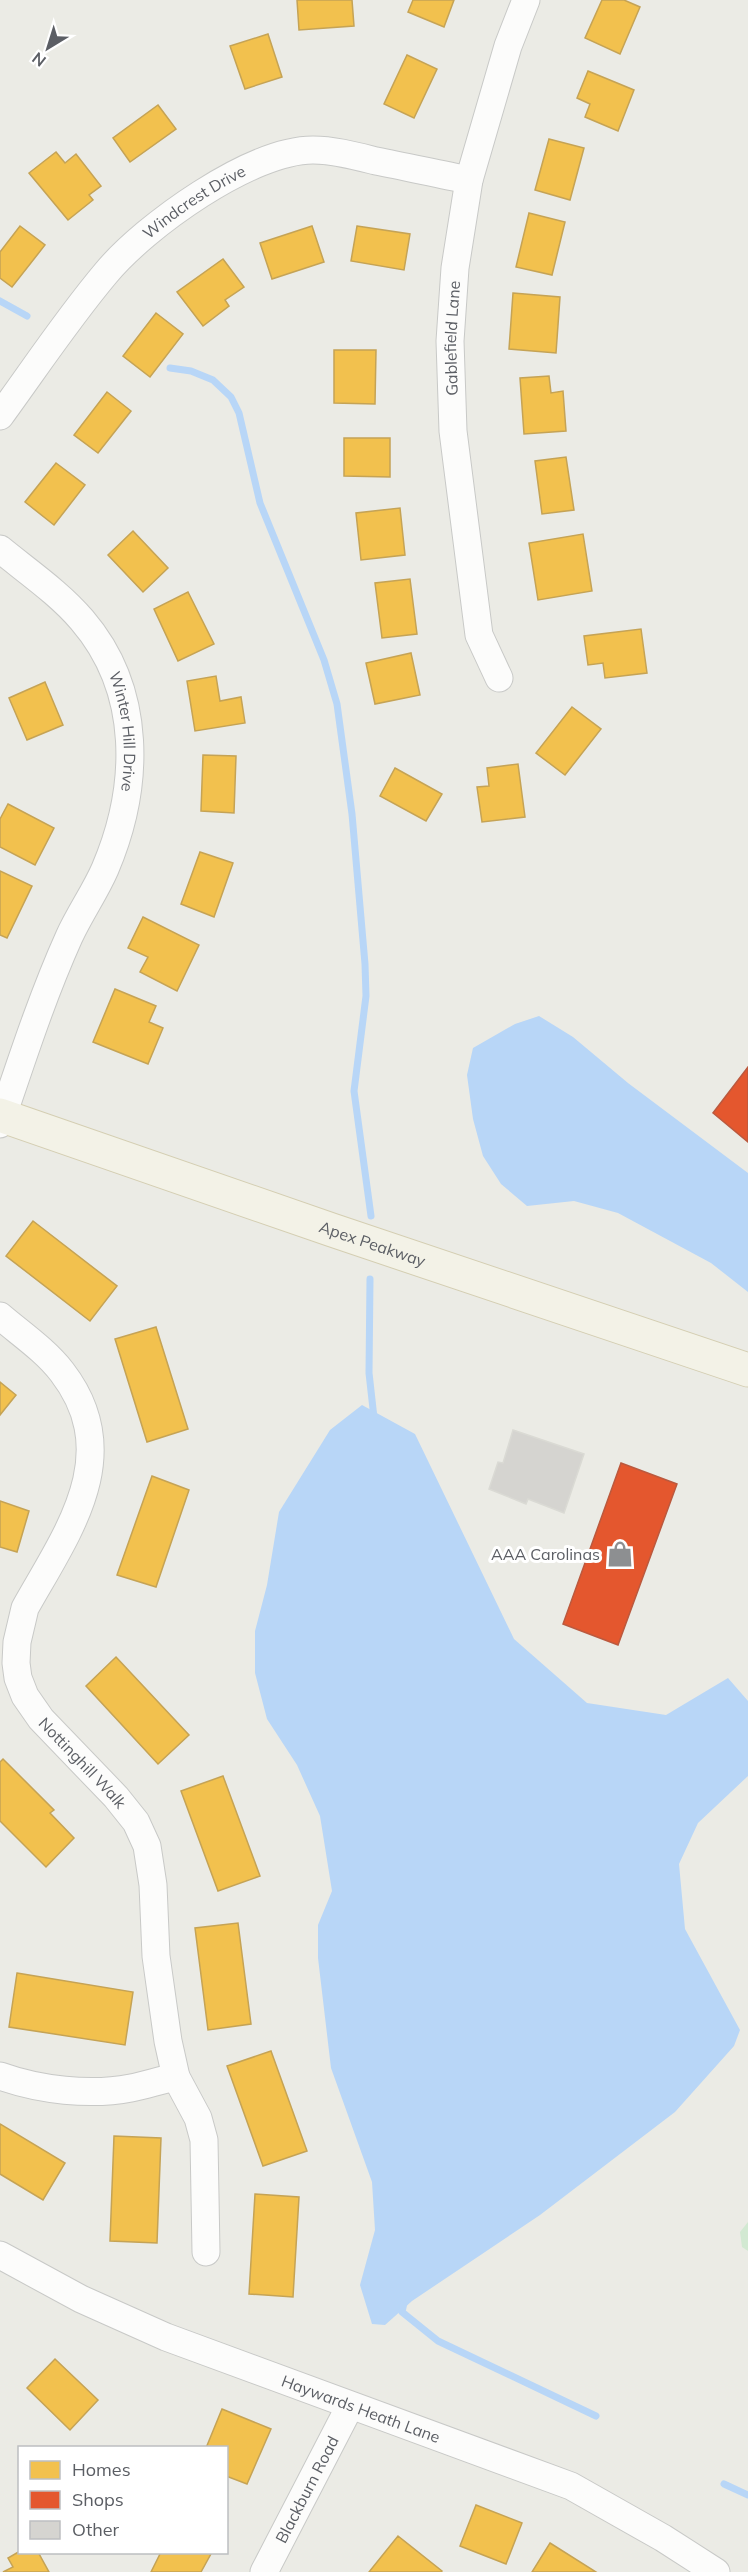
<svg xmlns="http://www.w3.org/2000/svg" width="748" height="2572" font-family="Mulish,sans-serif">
<rect width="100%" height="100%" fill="#ebebe5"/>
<polygon fill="#d2e9d2" points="748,2222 748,2251 742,2247 740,2232"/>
<g fill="#b8d6f7">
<polygon points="539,1016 573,1037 628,1083 748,1173 748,1292 711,1263 618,1213 574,1201 527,1206 501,1184 483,1156 473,1119 467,1075 473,1048 515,1024"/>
<polygon points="362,1405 415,1434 514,1639 587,1703 666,1715 728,1678 748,1701 748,1776 698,1823 679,1864 685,1929 740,2030 734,2046 675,2112 540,2215 412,2301 385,2325 372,2324 360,2285 375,2230 372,2182 331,2068 318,1958 318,1925 332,1891 320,1816 297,1765 267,1719 255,1673 255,1631 267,1585 279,1512 330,1430"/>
</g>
<g fill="#f2c14e" stroke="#c5a355" stroke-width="1.5">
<polygon points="297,0 352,0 354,26 299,30"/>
<polygon points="413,0 454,0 444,27 408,12"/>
<polygon points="602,0 624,0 640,7 620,54 585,38"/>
<polygon points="268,34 282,77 245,89 230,46"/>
<polygon points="407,55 437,69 414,118 384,104"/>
<polygon points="588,71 634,90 618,131 585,117 590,104 577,98"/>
<polygon points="158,105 176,129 130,162 113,138"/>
<polygon points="549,139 584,148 570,200 535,190"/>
<polygon points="56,152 65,163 76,154 101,186 89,195 93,200 68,220 29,173"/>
<polygon points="529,213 565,222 552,275 516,267"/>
<polygon points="20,226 45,245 12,287 0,278 0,252"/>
<polygon points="312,226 324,262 272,279 260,243"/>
<polygon points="357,226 410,234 404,270 351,261"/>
<polygon points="223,259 244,287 225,300 229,306 203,326 177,292"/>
<polygon points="513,293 560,297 556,353 509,349"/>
<polygon points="156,313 183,334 150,377 123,356"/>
<polygon points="334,350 376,350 375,404 334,403"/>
<polygon points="549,376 551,393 563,391 566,431 524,434 520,378"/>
<polygon points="107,392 131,411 98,453 74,435"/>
<polygon points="344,438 390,438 390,477 344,476"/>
<polygon points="566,457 574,510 542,514 535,461"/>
<polygon points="56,463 85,485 54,525 25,502"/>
<polygon points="400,508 405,555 361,560 356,513"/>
<polygon points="133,531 168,568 143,592 108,555"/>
<polygon points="583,534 592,591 538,600 529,543"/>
<polygon points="410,579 417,634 382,638 375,583"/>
<polygon points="188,592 214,644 178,661 154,609"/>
<polygon points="641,629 647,673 605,678 603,663 588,665 584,636"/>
<polygon points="411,653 420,695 375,704 366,663"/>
<polygon points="216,676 220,701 241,697 245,723 195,731 187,681"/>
<polygon points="45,682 63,725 27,740 9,698"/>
<polygon points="572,707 601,729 565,775 536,753"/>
<polygon points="203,755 236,756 234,813 201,811"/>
<polygon points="518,764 525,817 482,822 477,787 489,786 487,768"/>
<polygon points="395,768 442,794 426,821 380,796"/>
<polygon points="8,804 54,828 35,865 0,847 0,819"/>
<polygon points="200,852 233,863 214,917 181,904"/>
<polygon points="0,871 32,886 7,938 0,935"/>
<polygon points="143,917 199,945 177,991 140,972 148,957 128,948"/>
<polygon points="115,989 156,1006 149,1022 163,1028 148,1064 93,1042"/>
<polygon points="33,1221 117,1286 90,1321 6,1256"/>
<polygon points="156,1327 188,1429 147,1442 115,1339"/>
<polygon points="0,1382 16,1395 0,1415"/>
<polygon points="152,1476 189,1490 156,1587 117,1575"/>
<polygon points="0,1501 29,1511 17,1552 0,1547"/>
<polygon points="116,1657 189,1735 158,1764 86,1686"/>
<polygon points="3,1759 54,1810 50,1813 74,1838 46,1867 0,1821 0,1762"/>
<polygon points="223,1776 260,1876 218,1891 181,1791"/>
<polygon points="238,1923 251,2024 208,2030 195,1928"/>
<polygon points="17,1973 133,1992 125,2045 9,2027"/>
<polygon points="271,2051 307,2151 263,2166 227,2066"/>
<polygon points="0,2124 65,2163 43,2200 0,2174"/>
<polygon points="114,2136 161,2138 157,2243 110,2241"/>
<polygon points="255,2194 299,2197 293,2297 249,2294"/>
<polygon points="55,2359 98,2400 70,2430 27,2388"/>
<polygon points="222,2409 271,2429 247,2484 226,2476 226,2448 206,2448"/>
<polygon points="476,2505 522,2523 506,2564 460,2546"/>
<polygon points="398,2536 442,2571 441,2572 369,2572"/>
<polygon points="550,2543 596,2572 532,2572"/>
<polygon points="20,2551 38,2552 49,2572 3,2572 13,2567 8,2558"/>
<polygon points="161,2552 212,2552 201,2572 151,2572"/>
</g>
<g fill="#e4572e" stroke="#bb593e" stroke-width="1.5">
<polygon points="748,1067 748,1142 713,1113"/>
<polygon points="621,1463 677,1484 618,1645 563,1624"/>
</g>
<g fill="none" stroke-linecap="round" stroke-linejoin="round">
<g stroke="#b8d6f7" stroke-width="7">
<polyline points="0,301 27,316"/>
<polyline points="170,368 191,371 213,380 231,397 239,413 260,503 324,660 337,704 352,814 365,964 366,996 354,1091 371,1216"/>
<polyline points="370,1279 369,1373 374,1418"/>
<polyline points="404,2303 402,2312 438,2341 596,2416"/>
<polyline points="724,2484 748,2495"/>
</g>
</g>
<polygon fill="#d5d4d0" stroke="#dadad4" stroke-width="1.5" points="513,1430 584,1454 564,1513 528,1499 526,1504 489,1489 498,1462 503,1463"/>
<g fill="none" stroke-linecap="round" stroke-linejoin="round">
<g stroke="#c8c9c7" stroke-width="29">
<g id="minor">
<path id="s1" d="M0,416c35,-48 68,-98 106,-143 39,-47 145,-123 207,-123 21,0 43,6 63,11 31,6 62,13 93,19"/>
<path id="s2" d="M0,549c28,23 59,44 82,71 61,71 58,167 23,249 -10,23 -25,44 -36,68 -27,60 -48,125 -69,187"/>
<path id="s3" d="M499,678l-20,-43 -26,-204 -3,-90 5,-73 14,-88 39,-134 18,-46"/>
<path id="s4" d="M0,1316c21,18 45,34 62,56 64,83 5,161 -37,236l-8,34 -1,21 2,15 7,18 16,23 75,78 20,25 11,24 6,39 3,71 12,85 8,36 22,41 6,22 2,112"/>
<path d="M0,2076c39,14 90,20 131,12 15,-3 30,-8 45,-11"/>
<path id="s5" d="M0,2255l81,44 85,38 405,149 92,52 53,34"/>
<path id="s6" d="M264,2572l86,-166"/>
</g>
</g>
<g stroke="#d4ceb2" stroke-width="35">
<g id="major">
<path id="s7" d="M0,1115l332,115 416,140"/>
</g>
</g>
<use href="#minor" stroke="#fcfcfb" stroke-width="27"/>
<use href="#major" stroke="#f3f2e7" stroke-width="33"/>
</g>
<defs>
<g id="shop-bare" transform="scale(2.07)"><path d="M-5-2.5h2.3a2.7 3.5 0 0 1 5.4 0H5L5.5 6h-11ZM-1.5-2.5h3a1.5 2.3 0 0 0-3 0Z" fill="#8d8f91" stroke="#fff" stroke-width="2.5" paint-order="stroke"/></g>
</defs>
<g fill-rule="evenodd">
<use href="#shop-bare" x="620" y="1554"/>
</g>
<g text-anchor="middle" stroke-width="6" stroke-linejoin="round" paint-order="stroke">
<g font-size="16" fill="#5b5e64" stroke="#fff">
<text dy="6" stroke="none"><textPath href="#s1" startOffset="292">Windcrest Drive</textPath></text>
<text dy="6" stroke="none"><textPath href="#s3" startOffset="346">Gablefield Lane</textPath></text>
<text dy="6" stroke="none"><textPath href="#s2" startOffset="231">Winter Hill Drive</textPath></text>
<text dy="6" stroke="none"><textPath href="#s7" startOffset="394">Apex Peakway</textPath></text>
<text dy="6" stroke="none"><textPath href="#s4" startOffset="520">Nottinghill Walk</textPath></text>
<text dy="6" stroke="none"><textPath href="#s5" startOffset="393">Haywards Heath Lane</textPath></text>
<text dy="6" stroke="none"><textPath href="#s6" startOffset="93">Blackburn Road</textPath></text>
</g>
<g font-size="16" fill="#5b5e64" stroke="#fff" text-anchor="end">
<text x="600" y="1560">AAA Carolinas</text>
</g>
</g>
<rect x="18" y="2446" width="210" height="108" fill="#ffffff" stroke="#bdbfc1" stroke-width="1.5"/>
<rect x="30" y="2461" width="30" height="18" fill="#f2c14e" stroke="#bdbfc1" stroke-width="1.5"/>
<text x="72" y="2476" font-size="18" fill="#5b5e64">Homes</text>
<rect x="30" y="2491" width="30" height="18" fill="#e4572e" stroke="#bdbfc1" stroke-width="1.5"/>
<text x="72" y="2506" font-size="18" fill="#5b5e64">Shops</text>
<rect x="30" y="2521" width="30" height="18" fill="#d5d4d0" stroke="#bdbfc1" stroke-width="1.5"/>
<text x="72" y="2536" font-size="18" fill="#5b5e64">Other</text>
<g transform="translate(48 48) rotate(218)" stroke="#ffffff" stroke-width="4.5" paint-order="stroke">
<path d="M0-4.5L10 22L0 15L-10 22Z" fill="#5b5e64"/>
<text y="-9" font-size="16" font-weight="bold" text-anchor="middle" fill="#5b5e64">N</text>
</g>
</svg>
